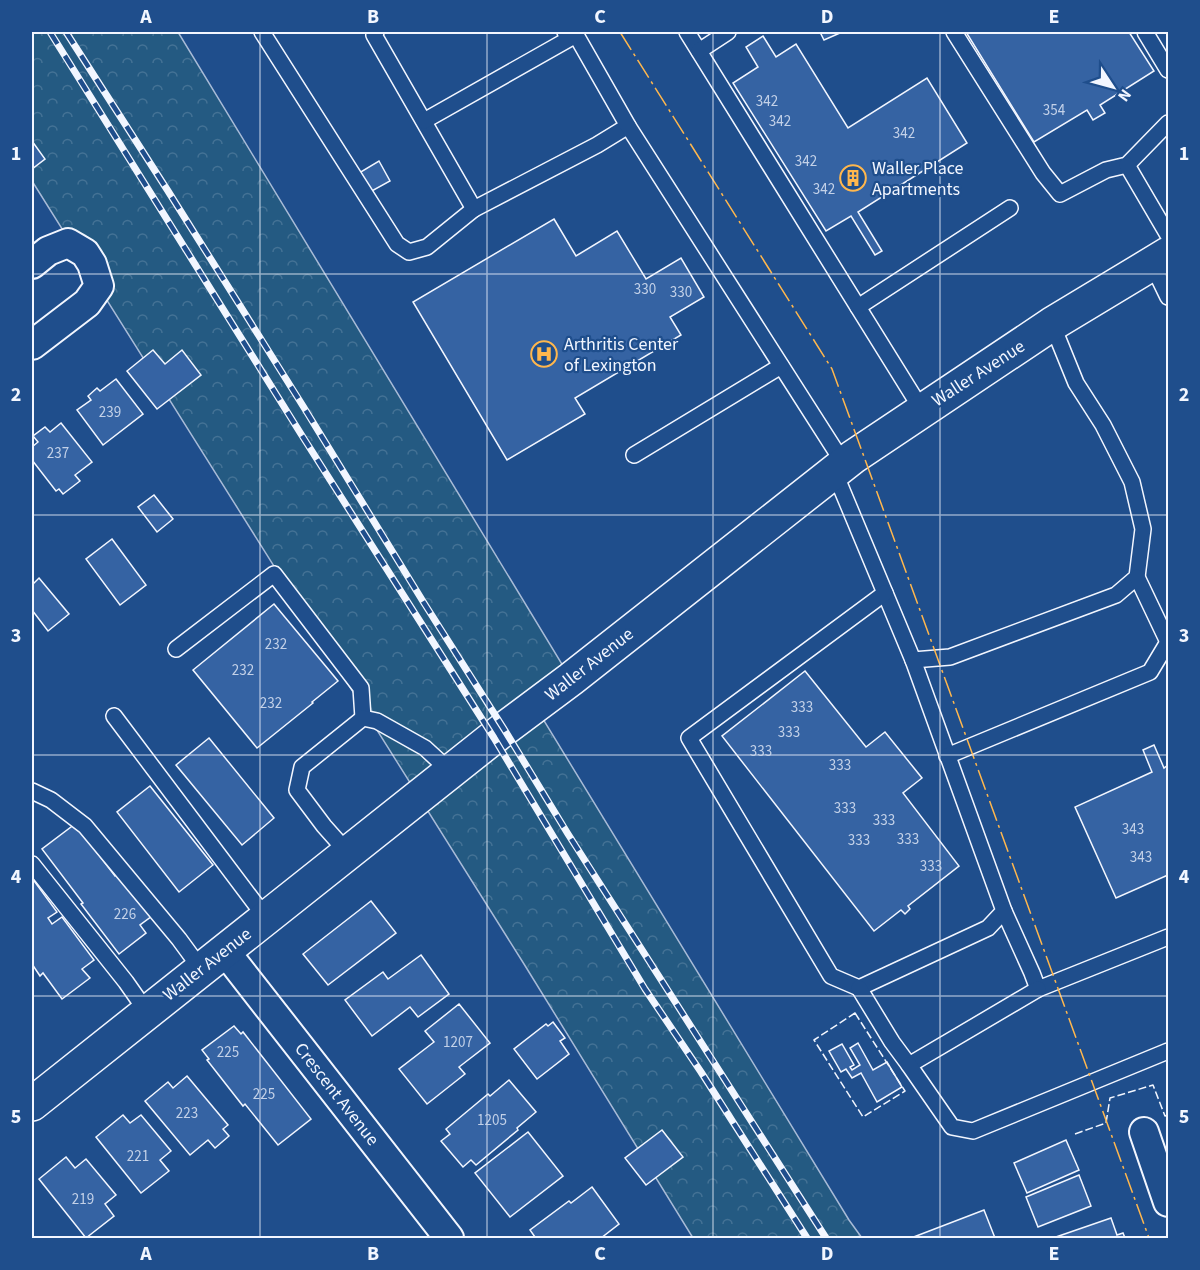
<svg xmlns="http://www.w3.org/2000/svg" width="1200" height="1270" font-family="'Source Sans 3',sans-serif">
<defs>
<pattern id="forest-crowns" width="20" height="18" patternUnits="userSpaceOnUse" patternTransform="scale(1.5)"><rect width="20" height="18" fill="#245a82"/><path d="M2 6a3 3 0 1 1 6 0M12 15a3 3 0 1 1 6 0" fill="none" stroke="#447295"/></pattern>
</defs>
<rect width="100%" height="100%" fill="#1f4e8c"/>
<polygon fill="url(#forest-crowns)" stroke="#a8bbd7" stroke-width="1.5" points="32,32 178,32 571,679 535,706 849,1220 862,1238 693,1238 524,964 32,181"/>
<g fill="#3563a3" stroke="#f2f6ff" stroke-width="1.5">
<polygon points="820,32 839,32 840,33 824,40"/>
<polygon points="966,32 1129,32 1154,71 1100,105 1105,113 1093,120 1087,110 1034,142"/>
<polygon points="763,36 776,57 796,44 848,128 927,78 967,143 858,212 882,251 875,255 851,216 826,231 733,83 758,67 746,47"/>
<polygon points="32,141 45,159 32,169"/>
<polygon points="379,161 390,181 370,192 359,173"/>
<polygon points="554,219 576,256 617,231 646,279 681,258 704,297 670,317 681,335 575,398 585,414 507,460 413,302"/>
<polygon points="153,350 165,364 182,350 201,375 157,409 127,371"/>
<polygon points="116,379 143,414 103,445 77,410 91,400 88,396 97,388 100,391"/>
<polygon points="61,423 92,462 75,475 80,481 63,494 59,489 56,491 32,460 32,447 38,442 33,436 45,427 50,432"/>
<polygon points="154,495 173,519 157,532 138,507"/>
<polygon points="112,539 146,585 120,605 86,559"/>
<polygon points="39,578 69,614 48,631 32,610 32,585"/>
<polygon points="274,604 338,681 312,702 313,703 257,748 193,670"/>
<polygon points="805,671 866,747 885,732 922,778 903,793 959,866 908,906 910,909 905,914 901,910 874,931 722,736"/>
<polygon points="209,738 274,818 242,845 176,765"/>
<polygon points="1154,745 1164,768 1168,765 1168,875 1116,898 1075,807 1152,772 1143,750"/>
<polygon points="150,786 213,865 179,892 117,812"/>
<polygon points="75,824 115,876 119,873 152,916 140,925 146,933 119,954 81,904 83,903 42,849"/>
<polygon points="32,878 57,912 48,918 52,924 62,917 94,960 82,969 90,978 62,999 43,973 40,976 32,964"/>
<polygon points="371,901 396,933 328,985 303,954"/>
<polygon points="421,955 449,994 418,1017 410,1007 372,1036 345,1000 383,972 388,979"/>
<polygon points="459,1004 490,1043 459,1067 465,1074 427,1104 399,1069 434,1042 425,1031"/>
<polygon points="553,1022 565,1038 560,1041 569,1054 537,1079 514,1049 546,1024 548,1026"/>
<polygon points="234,1026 241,1034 243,1032 311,1119 278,1145 245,1104 243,1106 207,1060 209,1059 202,1050"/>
<polygon points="858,1043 873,1070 887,1062 902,1087 877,1102 861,1073 852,1078 846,1069 841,1072 829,1051 842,1044 854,1065 850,1067 852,1070 860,1065 850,1048"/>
<polygon points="187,1076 228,1125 223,1129 229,1136 215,1148 208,1140 190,1155 145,1101 168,1082 173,1088"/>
<polygon points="509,1080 536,1112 517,1128 518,1130 476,1165 471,1160 463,1167 441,1141 450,1134 446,1129 488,1094 490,1096"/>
<polygon points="123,1115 130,1123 141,1115 171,1151 160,1160 169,1171 141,1193 96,1137"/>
<polygon points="662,1130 683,1157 646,1185 625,1158"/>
<polygon points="528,1132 563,1176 510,1217 475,1173"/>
<polygon points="1066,1140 1079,1170 1027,1193 1014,1163"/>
<polygon points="66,1157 75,1168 86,1159 116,1195 105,1204 114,1216 86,1238 39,1179"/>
<polygon points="1079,1175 1091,1206 1038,1227 1026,1197"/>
<polygon points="592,1187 619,1224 601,1238 533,1238 535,1237 530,1230 569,1201 571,1203"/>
<polygon points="984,1210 995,1238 911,1238"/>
<polygon points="1111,1218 1117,1235 1123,1233 1125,1238 1053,1238"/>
</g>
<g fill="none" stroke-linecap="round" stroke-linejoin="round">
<g stroke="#f2f6ff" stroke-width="18">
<g id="service">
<polyline points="262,32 397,244 409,252 427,247 474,209"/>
<polyline points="376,32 374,35 474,209 597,145 628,126"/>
<polyline points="565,32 576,35 628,126 844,464"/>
<polyline points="687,32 922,410"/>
<polyline points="954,32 1043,173 1060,194 1106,170 1127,165 1168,123"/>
<polyline points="1145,32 1168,70"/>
<polyline points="699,51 728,32"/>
<polyline points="424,121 576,35"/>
<polyline points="1127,165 1168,235"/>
<polyline points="1152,264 1168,297"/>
<polyline points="858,307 1010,208"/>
<polyline points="634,455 781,366"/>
<polyline points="834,471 913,660 950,657 1116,595 1137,577 1143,529 1132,482 1103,425 1076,383 1052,324"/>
<polyline points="1137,577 1168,642"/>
<polyline points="885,593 689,738 831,976 859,988 988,928 1004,911 913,660"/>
<polyline points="176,649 274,574 361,688 363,718"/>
<polyline points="114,716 266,918"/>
<polyline points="947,756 1150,672 1168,642"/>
<polyline points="32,791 51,800 85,826 179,939 201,969"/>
<polyline points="348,853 324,826 297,790 302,767 363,718 377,721 425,748 451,772"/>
<polyline points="32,864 126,982 147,1012"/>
<polyline points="1004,911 1032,973 1038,989 1168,937"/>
<polyline points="859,988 892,1042 909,1065 1038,989"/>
<polyline points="909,1065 952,1127 973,1131 1168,1051"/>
</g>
</g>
<g stroke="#f2f6ff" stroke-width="32">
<g id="minor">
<polyline points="32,264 48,251 68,243 85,253 92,264 99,286 87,303 32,345"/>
<polyline points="224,950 449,1238"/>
<polyline points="1144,1132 1168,1202"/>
</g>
</g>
<g stroke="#f2f6ff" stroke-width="36">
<polyline id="secondary" points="32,1104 504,729 571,679 853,457 1052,324 1168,254"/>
</g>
<use href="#service" stroke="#1f4e8c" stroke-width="15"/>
<use href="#minor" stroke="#1f4e8c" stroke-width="28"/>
<use href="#secondary" stroke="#1f4e8c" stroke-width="33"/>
<g stroke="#f2f6ff" stroke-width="7">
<g id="rail">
<polyline points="50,32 301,434 494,738 645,989 701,1072 807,1238"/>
<polyline points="66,32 168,191 303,406 424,603 504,729 568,834 826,1238"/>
</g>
</g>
<use href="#rail" stroke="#1f4e8c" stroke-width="4.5" stroke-dasharray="14" stroke-linecap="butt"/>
<g stroke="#f2f6ff" stroke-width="1.5" stroke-dasharray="8 3" stroke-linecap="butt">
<polygon points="855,1013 905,1091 863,1117 814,1040"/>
<polyline points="1075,1134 1106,1123 1110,1098 1153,1085 1165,1116 1168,1115"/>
</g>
<polyline stroke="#ffb74d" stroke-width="1.5" stroke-dasharray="21 4.5 3 4.5" stroke-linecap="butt" points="620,32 832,369 1149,1238"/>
</g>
<path fill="none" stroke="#f2f6ff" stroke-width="1.5" stroke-opacity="0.55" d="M260,32v1206M487,32v1206M713,32v1206M940,32v1206M32,274h1136M32,515h1136M32,755h1136M32,996h1136"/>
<defs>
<g id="building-ring" transform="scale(1.35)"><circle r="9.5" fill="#1f4e8c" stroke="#ffb74d" stroke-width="1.5"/><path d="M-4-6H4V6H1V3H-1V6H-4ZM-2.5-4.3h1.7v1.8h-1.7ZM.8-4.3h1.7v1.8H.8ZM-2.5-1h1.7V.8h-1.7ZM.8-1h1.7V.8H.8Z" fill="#ffb74d"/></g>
<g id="hospital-ring" transform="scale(1.35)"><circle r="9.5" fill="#1f4e8c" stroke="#ffb74d" stroke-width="1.5"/><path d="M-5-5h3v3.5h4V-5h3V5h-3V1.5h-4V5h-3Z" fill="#ffb74d"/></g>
</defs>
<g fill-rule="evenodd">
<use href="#building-ring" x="853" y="178"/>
<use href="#hospital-ring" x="544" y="354"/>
</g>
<g text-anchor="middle" stroke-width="4.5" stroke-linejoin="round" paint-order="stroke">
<g font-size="15" fill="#c3d1e8">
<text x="767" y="106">342</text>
<text x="1054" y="115">354</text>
<text x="780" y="126">342</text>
<text x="904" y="138">342</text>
<text x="806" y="166">342</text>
<text x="824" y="194">342</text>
<text x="645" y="294">330</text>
<text x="681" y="297">330</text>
<text x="110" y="417">239</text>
<text x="58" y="458">237</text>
<text x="276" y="649">232</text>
<text x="243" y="675">232</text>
<text x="271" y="708">232</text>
<text x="802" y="712">333</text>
<text x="789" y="737">333</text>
<text x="761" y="756">333</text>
<text x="840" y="770">333</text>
<text x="845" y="813">333</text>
<text x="884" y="825">333</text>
<text x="1133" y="834">343</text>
<text x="908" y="844">333</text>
<text x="859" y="845">333</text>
<text x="1141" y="862">343</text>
<text x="931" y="871">333</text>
<text x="125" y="919">226</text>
<text x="458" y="1047">1207</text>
<text x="228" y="1057">225</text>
<text x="264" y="1099">225</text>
<text x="187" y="1118">223</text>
<text x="492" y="1125">1205</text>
<text x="138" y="1161">221</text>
<text x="83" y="1204">219</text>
</g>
<g font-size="18" fill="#f2f6ff" stroke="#1f4e8c" text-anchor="start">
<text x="872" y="174">Waller Place<tspan x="872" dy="21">Apartments</tspan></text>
<text x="564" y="350">Arthritis Center<tspan x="564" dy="21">of Lexington</tspan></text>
</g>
<g font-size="18" fill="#f2f6ff" stroke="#1f4e8c">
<text transform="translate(978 373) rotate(-33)" y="6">Waller Avenue</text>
<text transform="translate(589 664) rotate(-38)" y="6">Waller Avenue</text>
<text transform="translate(207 964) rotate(-38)" y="6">Waller Avenue</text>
<text transform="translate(337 1094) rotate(52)" y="6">Crescent Avenue</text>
</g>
</g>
<rect width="1200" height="1270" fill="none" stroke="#1f4e8c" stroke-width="66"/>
<g transform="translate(1113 87) rotate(126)" stroke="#1f4e8c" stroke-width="4.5" paint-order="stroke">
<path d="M0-4.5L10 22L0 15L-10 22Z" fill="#f2f6ff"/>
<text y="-9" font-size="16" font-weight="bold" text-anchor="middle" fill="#f2f6ff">N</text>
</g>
<rect x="33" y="33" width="1134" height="1204" fill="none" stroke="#f2f6ff" stroke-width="2"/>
<g font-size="20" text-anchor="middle" font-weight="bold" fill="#f2f6ff">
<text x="146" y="23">A</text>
<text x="373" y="23">B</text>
<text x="600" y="23">C</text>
<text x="827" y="23">D</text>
<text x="1054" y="23">E</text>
<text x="16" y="160">1</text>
<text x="1184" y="160">1</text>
<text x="16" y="401">2</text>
<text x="1184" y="401">2</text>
<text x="16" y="642">3</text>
<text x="1184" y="642">3</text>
<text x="16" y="883">4</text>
<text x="1184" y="883">4</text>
<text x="16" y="1123">5</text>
<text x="1184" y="1123">5</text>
<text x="146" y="1260">A</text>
<text x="373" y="1260">B</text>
<text x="600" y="1260">C</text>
<text x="827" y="1260">D</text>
<text x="1054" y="1260">E</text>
</g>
</svg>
